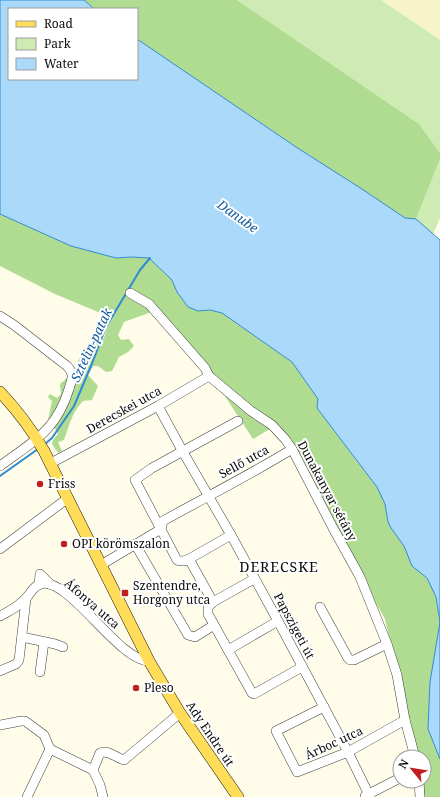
<svg xmlns="http://www.w3.org/2000/svg" width="440" height="797" font-family="'Noto Serif',serif">
<rect width="100%" height="100%" fill="#fffce9"/>
<polygon fill="#f6f4c8" points="381,0 440,0 440,40"/>
<g fill="#cdebb2">
<polygon points="237,0 381,0 440,40 440,153 419,124"/>
<polygon points="440,159 440,218 433,234 416,219"/>
</g>
<g fill="#afdc90">
<polygon points="84,0 237,0 419,124 440,153 440,159 416,219 405,218 365,191 296,147 137,39 137,9 94,9"/>
<path d="M0,214l71,32 45,12 15,-1 18,1 23,22 5,12 21,19 12,-1 12,3 70,49 26,37 -1,9 60,79 8,17 3,18 3,6 13,18 8,20 15,12 9,19 4,25 -10,60 -2,47 12,30v38h-22v-16h6v-24h-8l-31,-138 -107,-188 -5,-4 -20,12 -40,-61 -56,-68 -33,12 -6,13 3,5 8,-1 5,7 -6,6 -9,5 -7,14 -6,1 -8,-6h-5l-5,9 10,11 -6,14 -9,1c-12,13 -13,23 -19,39l-6,2 4,9 -4,2 -6,-9 1,-4 5,-6 -4,-7 -6,-7 4,-19 -4,-4 2,-3 7,4 4,-4 -1,-10 7,-6 11,-4v-13l14,-19 7,1 5,-5 6,-21 -55,-23 -55,-28z"/>
</g>
<polygon fill="#abd9f9" stroke="#2f8bd3" points="0,0 84,0 94,9 9,9 9,79 137,79 137,39 296,147 365,191 405,218 416,219 440,240 440,759 428,729 430,682 440,622 436,597 427,578 412,566 404,546 391,528 388,522 385,504 377,487 317,408 318,399 292,362 222,313 210,310 198,311 188,307 177,292 172,280 149,258 131,257 116,258 71,246 0,214"/>
<g fill="none" stroke-linecap="round" stroke-linejoin="round">
<g stroke="#2f8bd3" stroke-width="2">
<polyline points="45,444 52,438 74,406 91,366 106,327 140,270 150,258"/>
<polyline points="0,476 38,449"/>
</g>
<g stroke="#3e3e3e" stroke-width="10">
<g id="minor">
<polyline points="130,293 149,304 205,368 209,376 251,411 272,425 285,439 292,449 333,528 360,577 387,644 397,675 405,720 415,757"/>
<path d="M0,316l14,9 53,41c8,8 5,13 2,23 -13,42 -35,52 -69,77"/>
<polyline points="158,406 183,452 231,535 278,621 348,752 370,797"/>
<polyline points="51,463 158,406 209,376"/>
<path d="M231,535l-42,24c-5,2 -7,3 -12,1l-42,-80 17,-12 86,-47"/>
<polyline points="135,544 188,635 195,637 214,625"/>
<polyline points="0,549 68,498"/>
<polyline points="189,559 213,602 208,607 208,614 252,693 254,694 302,667"/>
<path d="M101,565l60,-36 2,-8c43,-24 87,-46 129,-72"/>
<polyline points="39,585 40,574 51,585"/>
<polyline points="213,602 254,579"/>
<polyline points="320,607 348,658 350,660 354,660 387,644"/>
<path d="M0,616c8,-4 19,-10 25,-17 6,-5 7,-12 15,-15 28,-9 78,77 109,77"/>
<polyline points="22,637 55,644 63,647"/>
<polyline points="228,650 278,621"/>
<polyline points="0,671 16,664 19,660 26,599"/>
<polyline points="40,672 44,642"/>
<polyline points="324,707 276,731 297,772 348,752 405,720"/>
<polyline points="0,725 21,721 25,721 44,735 50,749"/>
<polyline points="50,749 93,770 100,785 103,797"/>
<path d="M93,770l7,-17c8,-4 16,5 24,7l56,-47"/>
<polyline points="419,781 420,797"/>
<polyline points="365,796 400,778"/>
<polyline points="27,797 50,749"/>
</g>
</g>
<g stroke="#1c1c1c" stroke-width="12">
<path id="major" d="M0,392c17,18 32,38 44,59l105,210 31,52 58,84"/>
</g>
<use href="#minor" stroke="#fff" stroke-width="9"/>
<use href="#major" stroke="#ffdd59" stroke-width="11"/>
</g>
<g fill="#c11e1f" stroke="#fff" stroke-width="1.5">
<circle cx="40" cy="484" r="4"/>
<circle cx="64" cy="544" r="4"/>
<rect x="121" y="589" width="8" height="8" rx="2"/>
<circle cx="136" cy="688" r="4"/>
</g>
<g text-anchor="middle" stroke-width="4" stroke-linejoin="round" paint-order="stroke">
<g font-size="12" fill="#0b0b0b" stroke="#fff">
<text transform="translate(124 410) rotate(-29)" y="4">Derecskei utca</text>
<text transform="translate(244 462) rotate(-29)" y="4">Sellő utca</text>
<text transform="translate(327 491) rotate(62)" y="4">Dunakanyar sétány</text>
<text transform="translate(92 604) rotate(41)" y="4">Áfonya utca</text>
<text transform="translate(294 626) rotate(62)" y="4">Papszigeti út</text>
<text transform="translate(210 734) rotate(56)" y="4">Ady Endre út</text>
<text transform="translate(334 743) rotate(-25)" y="4">Árboc utca</text>
</g>
<g font-size="12" fill="#0b0b0b" stroke="#fff" text-anchor="start">
<text x="48" y="488">Friss</text>
<text x="72" y="548">OPI körömszalon</text>
<text x="133" y="590">Szentendre,<tspan x="133" dy="14">Horgony utca</tspan></text>
<text x="144" y="692">Pleso</text>
</g>
<g font-size="13" font-style="italic" fill="#105ca1" stroke="#fff">
<text transform="translate(238 216) rotate(35)" y="5">Danube</text>
<text transform="translate(91 345) rotate(-65)" y="5">Sztelin-patak</text>
</g>
<g font-size="14" letter-spacing="1" fill="#0b0b0b" stroke="#fff">
<text x="279" y="572">DERECSKE</text>
</g>
</g>
<rect x="8" y="8" width="130" height="72" fill="#ffffff" stroke="#9d9d9d"/>
<rect x="16" y="21" width="20" height="6" fill="#ffdd59" stroke="#9d9d9d"/>
<text x="44" y="28" font-size="12" fill="#0b0b0b">Road</text>
<rect x="16" y="38" width="20" height="12" fill="#cdebb2" stroke="#9d9d9d"/>
<text x="44" y="48" font-size="12" fill="#0b0b0b">Park</text>
<rect x="16" y="58" width="20" height="12" fill="#abd9f9" stroke="#9d9d9d"/>
<text x="44" y="68" font-size="12" fill="#0b0b0b">Water</text>
<g transform="translate(412 769) rotate(300)"><circle r="19" fill="#ffffff" stroke="#9d9d9d"/>
<path d="M0-3L7 15L0 10L-7 15Z" fill="#c11e1f"/>
<text y="-6" font-size="11" font-weight="bold" text-anchor="middle" fill="#0b0b0b">N</text>
</g>
</svg>
